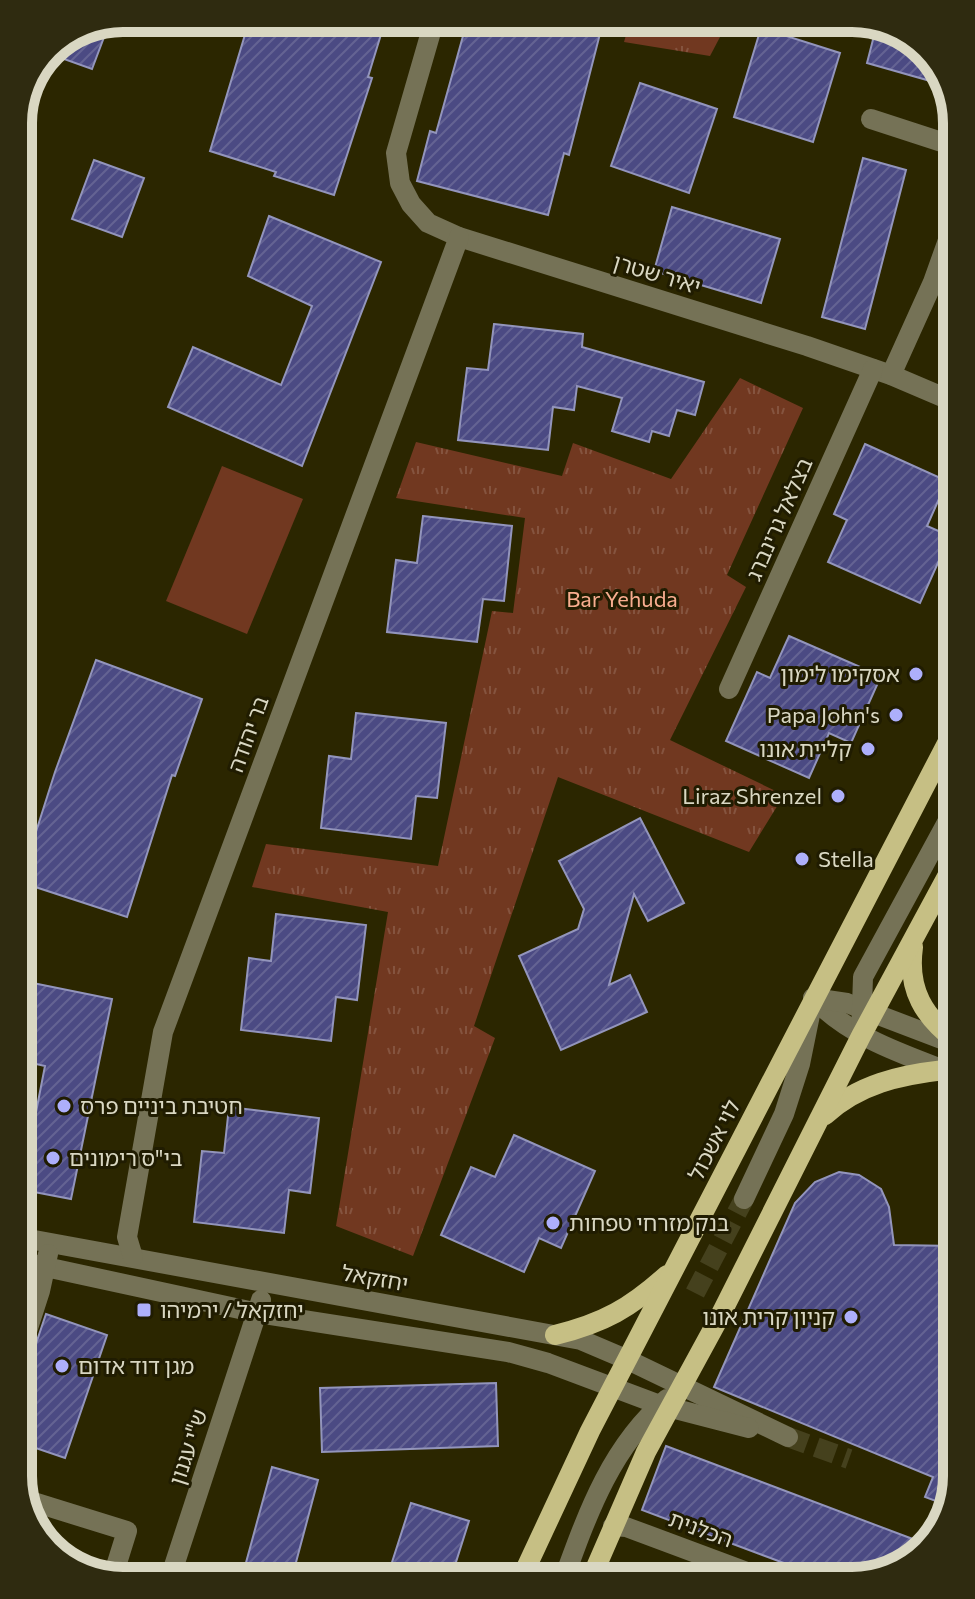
<svg xmlns="http://www.w3.org/2000/svg" width="975" height="1599" font-family="Commissioner,'Noto Sans Hebrew',sans-serif">
<defs>
<pattern id="park-tufts" width="24" height="20" patternUnits="userSpaceOnUse" patternTransform="scale(2)"><rect width="24" height="20" fill="#713820"/><path d="M3 7l-1-3M5 7V3M7 7l1-3M15 17l-1-3M17 17v-4M19 17l1-3" fill="none" stroke="#85543f"/></pattern>
<pattern id="building-hatch" width="6" height="6" patternUnits="userSpaceOnUse" patternTransform="scale(2)"><rect width="6" height="6" fill="#4b4a83"/><path d="M-1 1l2-2M0 6l6-6M5 7l2-2" fill="none" stroke="#646393"/></pattern>
</defs>
<rect width="100%" height="100%" fill="#2b2600"/>
<polygon fill="#713820" points="222,466 303,499 247,634 166,601"/>
<g fill="url(#park-tufts)">
<polygon points="631,18 730,18 710,56 624,42"/>
<polygon points="740,378 803,408 727,575 746,587 670,740 784,795 749,852 558,777 474,1026 495,1038 413,1256 336,1226 388,912 252,887 266,844 438,866 492,611 513,613 525,518 396,498 416,442 562,476 573,443 671,479"/>
</g>
<g fill="url(#building-hatch)" stroke="#9395bc" stroke-width="2">
<polygon points="250,18 386,18 368,77 372,78 334,195 274,176 276,172 210,151"/>
<polygon points="468,18 604,18 569,155 564,153 548,215 417,181 430,131 436,133"/>
<polygon points="109,24 92,69 47,53 49,48"/>
<polygon points="877,24 910,35 946,76 948,86 867,63"/>
<polygon points="761,28 840,53 813,142 734,117"/>
<polygon points="640,83 717,109 689,193 611,166"/>
<polygon points="863,158 906,170 865,329 822,317"/>
<polygon points="94,160 144,178 122,237 72,219"/>
<polygon points="672,207 780,239 761,303 654,271"/>
<polygon points="269,216 381,262 302,466 168,407 193,347 281,385 312,306 248,276"/>
<polygon points="494,324 583,334 582,347 704,382 695,415 677,410 669,436 652,431 649,442 612,431 622,398 577,386 574,410 553,407 548,450 458,440 467,368 488,370"/>
<polygon points="865,444 947,481 927,526 950,536 920,603 828,562 847,520 834,514"/>
<polygon points="423,516 512,526 504,601 483,599 477,642 387,632 396,560 417,563"/>
<polygon points="789,636 881,676 851,743 829,733 809,778 726,741 757,672 770,678"/>
<polygon points="96,660 202,699 175,776 172,775 127,917 20,882 55,772"/>
<polygon points="356,713 446,723 437,798 416,796 411,839 321,828 329,756 351,759"/>
<polygon points="640,818 684,903 648,921 634,894 609,985 630,975 647,1012 561,1050 519,956 578,929 584,909 559,861"/>
<polygon points="276,914 366,925 357,1000 336,997 331,1041 241,1030 249,958 271,961"/>
<polygon points="18,980 112,999 71,1199 18,1189 18,1146 29,1148 45,1066 18,1060"/>
<polygon points="229,1107 319,1118 310,1193 289,1190 284,1233 194,1222 202,1151 224,1153"/>
<polygon points="514,1135 595,1171 561,1248 539,1238 524,1272 441,1235 471,1167 495,1177"/>
<polygon points="839,1172 859,1175 881,1189 889,1207 894,1245 957,1246 957,1476 949,1506 925,1497 933,1477 714,1387 795,1203 815,1182"/>
<polygon points="46,1314 107,1335 65,1458 18,1442 18,1397"/>
<polygon points="496,1383 498,1446 322,1452 320,1388"/>
<polygon points="666,1446 926,1544 899,1570 852,1581 832,1581 642,1510"/>
<polygon points="272,1467 318,1480 291,1581 241,1581"/>
<polygon points="411,1503 469,1521 450,1581 386,1581"/>
</g>
<g fill="none" stroke-linecap="round" stroke-linejoin="round">
<g stroke="#45411d" stroke-width="20" stroke-dasharray="20 10" stroke-linecap="butt">
<polyline points="695,1293 744,1199"/>
<polyline points="788,1437 849,1459"/>
</g>
<g stroke="#757256" stroke-width="20">
<polyline points="435,18 396,153 400,183 411,204 428,223 459,237 807,346 891,375 945,398 957,406"/>
<polyline points="871,119 957,147"/>
<polyline points="891,375 933,282 957,215"/>
<polyline points="729,689 873,369"/>
<path d="M813,998c39,41 93,57 144,77"/>
<polyline points="813,998 847,1003 957,1045"/>
<polyline points="861,1036 863,977 957,804"/>
<polyline points="744,1199 784,1114 800,1064 811,1010"/>
<polyline points="18,1237 581,1340 628,1360 788,1437"/>
<polyline points="133,1257 127,1237 163,1032 459,237"/>
<polyline points="18,1261 258,1313 508,1352 548,1363 660,1405 749,1428"/>
<polyline points="18,1359 40,1291 48,1254"/>
<polyline points="24,1499 127,1531 112,1579"/>
<polyline points="613,1526 626,1527 771,1581"/>
<polyline points="169,1581 261,1300"/>
<path d="M563,1581c24,-66 48,-135 104,-182"/>
</g>
<g stroke="#c6bf84" stroke-width="20">
<path d="M913,947c-6,43 11,70 44,95"/>
<path d="M825,1115c34,-31 75,-40 119,-45"/>
<path d="M555,1335c49,-12 75,-27 112,-60"/>
<polyline points="520,1581 590,1431 957,724"/>
<polyline points="590,1581 646,1452 719,1318 861,1036 957,858"/>
</g>
</g>
<g fill="#adaffb" stroke="#201c01" stroke-width="3">
<circle cx="916" cy="674" r="8"/>
<circle cx="896" cy="715" r="8"/>
<circle cx="868" cy="749" r="8"/>
<circle cx="838" cy="796" r="8"/>
<circle cx="802" cy="859" r="8"/>
<circle cx="64" cy="1106" r="8"/>
<circle cx="53" cy="1158" r="8"/>
<circle cx="553" cy="1223" r="8"/>
<rect x="136" y="1302" width="16" height="16" rx="4"/>
<circle cx="851" cy="1317" r="8"/>
<circle cx="62" cy="1366" r="8"/>
</g>
<g text-anchor="middle" stroke-width="6" stroke-linejoin="round" paint-order="stroke">
<g font-size="22" fill="#d9d7c2" stroke="#201c01">
<text transform="translate(657 274) rotate(17)" y="8">יאיר שטרן</text>
<text transform="translate(779 519) rotate(-66)" y="8">בצלאל גרינברג</text>
<text transform="translate(248 734) rotate(-70)" y="8">בר יהודה</text>
<text transform="translate(714 1140) rotate(-63)" y="8">לוי אשכול</text>
<text transform="translate(375 1278) rotate(10)" y="8">יחזקאל</text>
<text transform="translate(188 1447) rotate(-72)" y="8">ש"י עגנון</text>
<text transform="translate(701 1529) rotate(20)" y="8">הכלנית</text>
</g>
<g font-size="22" fill="#f8ad8f" stroke="#201c01">
<text x="622" y="607">Bar Yehuda</text>
</g>
<g font-size="22" fill="#d9d7c2" stroke="#201c01" text-anchor="start">
<text x="900" y="682" text-anchor="end">אסקימו לימון</text>
<text x="880" y="723" text-anchor="end">Papa John's</text>
<text x="852" y="757" text-anchor="end">קליית אונו</text>
<text x="822" y="804" text-anchor="end">Liraz Shrenzel</text>
<text x="818" y="867">Stella</text>
<text x="80" y="1114">חטיבת ביניים פרס</text>
<text x="69" y="1166">בי"ס רימונים</text>
<text x="569" y="1231">בנק מזרחי טפחות</text>
<text x="160" y="1318">יחזקאל / ירמיהו</text>
<text x="835" y="1325" text-anchor="end">קניון קרית אונו</text>
<text x="78" y="1374">מגן דוד אדום</text>
</g>
</g>
<path d="M0 0H975V1599H0ZM123 32H852A91 91 0 0 1 943 123V1476A91 91 0 0 1 852 1567H123A91 91 0 0 1 32 1476V123A91 91 0 0 1 123 32Z" fill="#2f2b10" fill-rule="evenodd"/>
<path fill="none" stroke="#d9d7c2" stroke-width="10" d="M123 32H852A91 91 0 0 1 943 123V1476A91 91 0 0 1 852 1567H123A91 91 0 0 1 32 1476V123A91 91 0 0 1 123 32Z"/>
</svg>
